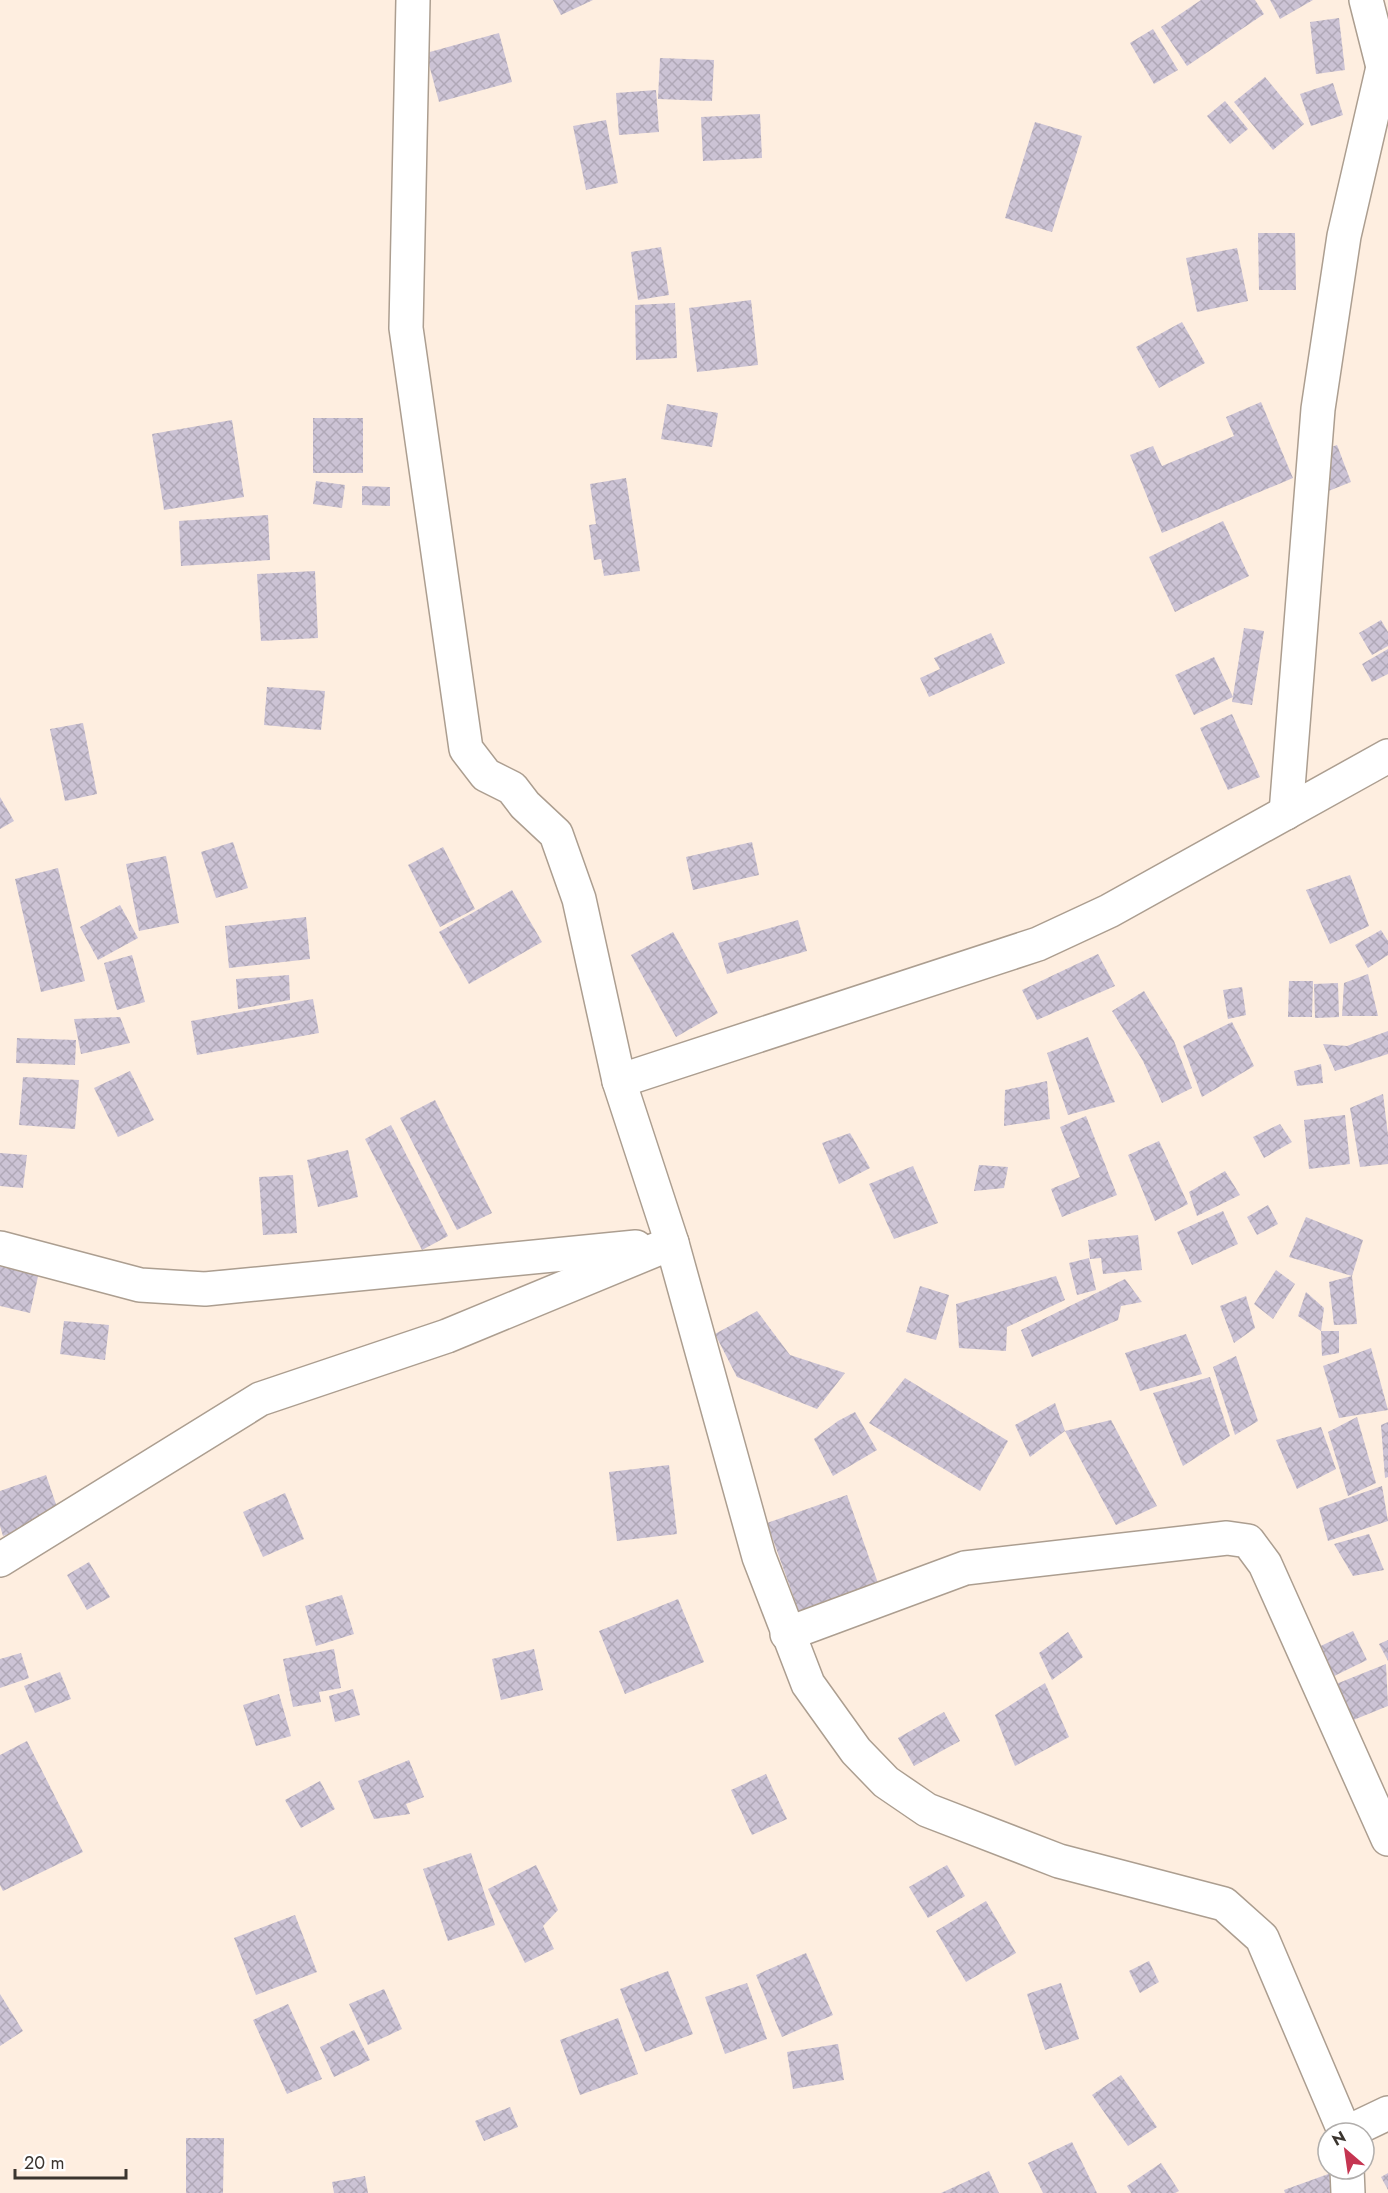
<svg xmlns="http://www.w3.org/2000/svg" width="1388" height="2193" font-family="Jost,sans-serif">
<defs>
<pattern id="building-cross-hatch" width="8" height="8" patternUnits="userSpaceOnUse" patternTransform="scale(1.5)"><rect width="8" height="8" fill="#ccc3d5"/><path d="M0 0l8 8M0 8l8-8" fill="none" stroke="#b0a8b7"/></pattern>
</defs>
<rect width="100%" height="100%" fill="#feeee0"/>
<g fill="url(#building-cross-hatch)">
<polygon points="553,0 593,0 561,15"/>
<polygon points="1201,0 1255,0 1264,14 1187,66 1161,27"/>
<polygon points="1270,0 1313,0 1280,19"/>
<polygon points="1339,18 1345,70 1316,74 1310,22"/>
<polygon points="1153,29 1178,70 1154,84 1130,43"/>
<polygon points="499,33 512,82 439,102 426,53"/>
<polygon points="660,58 714,60 712,101 658,99"/>
<polygon points="1265,77 1304,124 1273,150 1234,102"/>
<polygon points="1333,83 1343,115 1311,126 1300,94"/>
<polygon points="656,90 659,132 619,135 616,93"/>
<polygon points="1225,101 1248,129 1230,144 1207,116"/>
<polygon points="760,114 762,158 703,161 701,117"/>
<polygon points="606,120 618,183 586,190 573,126"/>
<polygon points="1035,122 1082,136 1052,232 1005,218"/>
<polygon points="1258,233 1295,233 1296,290 1259,290"/>
<polygon points="661,247 669,295 638,300 631,252"/>
<polygon points="1237,248 1248,301 1197,312 1186,258"/>
<polygon points="751,300 758,365 697,372 689,308"/>
<polygon points="675,303 677,358 636,360 635,305"/>
<polygon points="1182,322 1205,363 1159,388 1136,347"/>
<polygon points="1261,402 1293,478 1162,533 1130,455 1153,446 1162,466 1234,436 1226,417"/>
<polygon points="667,404 718,413 712,447 661,439"/>
<rect x="313" y="418" width="50" height="55"/>
<polygon points="232,420 244,497 164,510 152,434"/>
<polygon points="1337,445 1351,482 1316,496 1316,452"/>
<polygon points="626,478 640,571 604,576 601,559 594,560 589,525 596,524 590,484"/>
<polygon points="316,481 345,485 342,508 313,504"/>
<polygon points="362,486 390,487 390,506 362,505"/>
<polygon points="268,515 270,560 181,566 179,521"/>
<polygon points="1223,521 1249,576 1175,612 1149,557"/>
<polygon points="315,571 318,638 261,641 257,574"/>
<polygon points="1381,620 1388,632 1388,646 1372,655 1359,633"/>
<polygon points="1244,628 1264,631 1252,705 1232,702"/>
<polygon points="991,633 1005,663 929,697 920,678 940,669 934,658"/>
<polygon points="1388,649 1388,674 1372,682 1362,664"/>
<polygon points="1214,657 1233,697 1194,715 1175,675"/>
<polygon points="267,687 325,691 321,730 264,725"/>
<polygon points="1232,714 1260,777 1228,790 1200,728"/>
<polygon points="83,723 97,794 65,801 50,729"/>
<polygon points="0,797 14,821 0,829"/>
<polygon points="233,842 248,888 216,898 201,852"/>
<polygon points="752,842 759,875 693,890 686,857"/>
<polygon points="443,847 475,909 440,927 408,865"/>
<polygon points="166,856 179,923 139,931 126,864"/>
<polygon points="58,868 85,981 41,992 15,879"/>
<polygon points="1350,875 1369,926 1330,944 1306,890"/>
<polygon points="512,890 542,942 469,984 439,932"/>
<polygon points="120,905 138,938 98,960 80,927"/>
<polygon points="306,917 310,959 229,968 225,926"/>
<polygon points="798,920 807,951 727,974 718,943"/>
<polygon points="1381,930 1388,941 1388,955 1368,968 1355,945"/>
<polygon points="673,932 718,1013 676,1037 631,955"/>
<polygon points="1098,954 1115,986 1037,1020 1022,990"/>
<polygon points="132,955 145,1002 117,1010 104,963"/>
<polygon points="1368,974 1378,1016 1342,1016 1344,983"/>
<polygon points="289,975 290,1000 238,1009 236,979"/>
<polygon points="1289,981 1313,981 1312,1017 1288,1017"/>
<polygon points="1338,983 1339,1017 1315,1018 1314,984"/>
<polygon points="1242,987 1246,1015 1228,1019 1223,990"/>
<polygon points="1144,991 1174,1041 1192,1088 1162,1103 1143,1061 1112,1011"/>
<polygon points="313,999 319,1033 197,1055 191,1021"/>
<polygon points="120,1017 130,1043 81,1054 74,1019"/>
<polygon points="1232,1022 1254,1066 1202,1097 1183,1046"/>
<polygon points="1388,1031 1388,1054 1335,1071 1323,1044 1347,1046"/>
<polygon points="1088,1037 1115,1102 1068,1115 1047,1053"/>
<polygon points="17,1038 76,1040 75,1065 16,1063"/>
<polygon points="1321,1064 1323,1083 1297,1086 1294,1071"/>
<polygon points="130,1071 154,1120 118,1137 94,1088"/>
<polygon points="23,1077 79,1080 75,1129 19,1125"/>
<polygon points="1047,1081 1050,1119 1004,1126 1005,1090"/>
<polygon points="1383,1094 1388,1135 1388,1164 1360,1167 1350,1108"/>
<polygon points="435,1100 492,1213 457,1230 400,1118"/>
<polygon points="1345,1115 1350,1164 1309,1169 1304,1120"/>
<polygon points="1086,1116 1117,1195 1062,1217 1051,1189 1080,1177 1060,1127"/>
<polygon points="1280,1124 1292,1142 1264,1158 1253,1137"/>
<polygon points="391,1125 448,1236 422,1250 365,1139"/>
<polygon points="850,1133 870,1168 839,1184 822,1143"/>
<polygon points="1159,1141 1188,1204 1155,1221 1128,1155"/>
<polygon points="348,1150 358,1197 318,1207 307,1160"/>
<polygon points="0,1153 27,1155 23,1188 0,1186"/>
<polygon points="979,1165 1008,1167 1004,1188 974,1191"/>
<polygon points="913,1166 938,1223 894,1239 869,1184"/>
<polygon points="1225,1171 1240,1195 1197,1216 1189,1192"/>
<polygon points="293,1175 297,1233 263,1235 259,1177"/>
<polygon points="1268,1205 1278,1224 1257,1235 1247,1217"/>
<polygon points="1223,1211 1238,1244 1192,1265 1177,1232"/>
<polygon points="1306,1217 1363,1240 1352,1276 1289,1257"/>
<polygon points="1138,1235 1142,1270 1103,1274 1101,1258 1090,1259 1088,1240"/>
<polygon points="1089,1258 1096,1290 1077,1295 1069,1263"/>
<polygon points="0,1264 39,1272 30,1313 0,1306"/>
<polygon points="1276,1270 1295,1284 1273,1319 1254,1304"/>
<polygon points="1056,1276 1065,1300 1007,1327 1006,1351 959,1348 956,1304"/>
<polygon points="1352,1276 1357,1324 1334,1325 1329,1282"/>
<polygon points="1125,1279 1142,1302 1121,1306 1118,1320 1032,1357 1021,1330"/>
<polygon points="920,1286 949,1295 936,1340 906,1332"/>
<polygon points="1306,1292 1324,1308 1321,1331 1298,1316"/>
<polygon points="1246,1296 1255,1328 1234,1343 1220,1306"/>
<polygon points="757,1311 790,1355 845,1373 817,1409 737,1377 715,1334"/>
<polygon points="64,1321 109,1325 105,1360 60,1354"/>
<polygon points="1321,1331 1339,1331 1339,1353 1322,1356"/>
<polygon points="1186,1334 1202,1374 1140,1391 1125,1353"/>
<polygon points="1371,1348 1388,1410 1339,1418 1323,1366"/>
<polygon points="1236,1356 1258,1421 1235,1435 1213,1367"/>
<polygon points="1210,1377 1230,1436 1183,1466 1153,1393"/>
<polygon points="905,1378 1008,1441 980,1491 869,1423"/>
<polygon points="1055,1403 1065,1431 1030,1457 1015,1425"/>
<polygon points="855,1412 877,1450 833,1476 814,1439 838,1421"/>
<polygon points="1357,1417 1376,1483 1348,1496 1328,1432"/>
<polygon points="1111,1420 1157,1506 1116,1525 1065,1431"/>
<polygon points="1388,1422 1388,1477 1385,1478 1381,1425"/>
<polygon points="1321,1427 1336,1469 1297,1489 1276,1440"/>
<polygon points="669,1465 677,1534 617,1541 609,1472"/>
<polygon points="46,1475 60,1516 3,1536 0,1526 0,1491"/>
<polygon points="1382,1486 1388,1521 1328,1541 1319,1508"/>
<polygon points="285,1493 304,1539 263,1557 243,1512"/>
<polygon points="847,1495 878,1583 799,1612 767,1523"/>
<polygon points="1369,1534 1384,1570 1353,1576 1334,1544"/>
<polygon points="89,1562 110,1597 87,1610 67,1575"/>
<polygon points="342,1595 354,1634 316,1646 305,1606"/>
<polygon points="678,1599 704,1662 625,1694 599,1631"/>
<polygon points="1353,1631 1367,1660 1326,1680 1312,1650"/>
<polygon points="1068,1632 1083,1657 1052,1680 1039,1653"/>
<polygon points="1388,1640 1388,1661 1379,1644"/>
<polygon points="334,1649 341,1688 319,1692 321,1702 293,1707 283,1659"/>
<polygon points="534,1649 543,1690 501,1700 492,1659"/>
<polygon points="21,1653 29,1678 0,1688 0,1659"/>
<polygon points="1386,1664 1388,1706 1346,1723 1331,1686"/>
<polygon points="60,1672 71,1699 35,1713 24,1686"/>
<polygon points="1045,1683 1069,1737 1015,1766 995,1715"/>
<polygon points="353,1689 360,1715 335,1722 329,1696"/>
<polygon points="279,1694 291,1736 256,1746 243,1705"/>
<polygon points="944,1712 960,1741 914,1766 898,1738"/>
<polygon points="27,1741 83,1852 3,1891 0,1885 0,1755"/>
<polygon points="409,1760 424,1797 406,1804 410,1814 374,1819 358,1781"/>
<polygon points="766,1774 787,1819 752,1835 731,1790"/>
<polygon points="320,1781 335,1809 301,1828 285,1800"/>
<polygon points="471,1853 495,1925 448,1941 423,1869"/>
<polygon points="536,1865 558,1910 543,1926 554,1949 525,1963 488,1889"/>
<polygon points="947,1865 965,1896 928,1918 909,1887"/>
<polygon points="986,1901 1016,1953 966,1982 936,1931"/>
<polygon points="295,1915 317,1972 256,1995 234,1938"/>
<polygon points="806,1953 833,2015 782,2037 756,1975"/>
<polygon points="1149,1961 1159,1982 1140,1993 1129,1971"/>
<polygon points="668,1971 693,2034 645,2052 620,1989"/>
<polygon points="747,1983 767,2039 725,2054 705,1997"/>
<polygon points="1061,1983 1079,2039 1045,2050 1027,1994"/>
<polygon points="384,1989 402,2029 368,2045 349,2004"/>
<polygon points="0,1994 23,2031 0,2046"/>
<polygon points="288,2004 322,2079 287,2094 253,2020"/>
<polygon points="618,2018 638,2074 580,2095 560,2040"/>
<polygon points="354,2030 370,2060 334,2077 320,2047"/>
<polygon points="838,2044 844,2080 793,2089 787,2052"/>
<polygon points="1121,2075 1157,2127 1128,2146 1092,2095"/>
<polygon points="510,2107 518,2127 484,2141 475,2121"/>
<polygon points="186,2138 224,2138 223,2193 186,2193"/>
<polygon points="1072,2142 1097,2193 1043,2193 1028,2163"/>
<polygon points="1161,2163 1179,2191 1175,2193 1131,2193 1127,2186"/>
<polygon points="989,2171 999,2193 941,2193"/>
<polygon points="1331,2173 1339,2193 1285,2193 1284,2190"/>
<polygon points="1388,2173 1388,2190 1381,2177"/>
<polygon points="365,2176 368,2193 334,2193 332,2182"/>
</g>
<g fill="none" stroke-linecap="round" stroke-linejoin="round">
<g stroke="#ac9e90" stroke-width="36">
<g id="street">
<polyline points="413,0 406,328 466,749 486,775 512,788 525,805 556,834 579,899 619,1081 672,1243 759,1557 808,1684 856,1751 886,1782 927,1810 1059,1861 1224,1904 1262,1938 1345,2133"/>
<polyline points="1366,0 1383,67 1388,73"/>
<polyline points="1286,813 1318,409 1344,236 1383,67"/>
<polyline points="619,1081 1038,944 1109,911 1388,756"/>
<polyline points="0,1248 140,1285 205,1289 636,1247"/>
<polyline points="0,1560 260,1399 447,1336 672,1243"/>
<polyline points="787,1634 965,1568 1227,1538 1248,1541 1265,1564 1388,1839"/>
<polyline points="1346,2133 1388,2113"/>
<polyline points="1347,2169 1348,2193"/>
</g>
</g>
<use href="#street" stroke="#fff" stroke-width="33"/>
</g>
<g transform="translate(1346 2151) rotate(331)"><circle r="28" fill="#ffffff" stroke="#b1aeac" stroke-width="1.5"/>
<path d="M0-4.5L10 22L0 15L-10 22Z" fill="#c53551"/>
<text y="-9" font-size="16" font-weight="bold" text-anchor="middle" fill="#3b352f">N</text>
</g>
<path d="M15 2169v9h111v-9" fill="none" stroke="#3b352f" stroke-width="3"/>
<text x="24" y="2169" font-size="18" fill="#3b352f" stroke="#ffffff" stroke-width="4.5" paint-order="stroke">20 m</text>
</svg>
